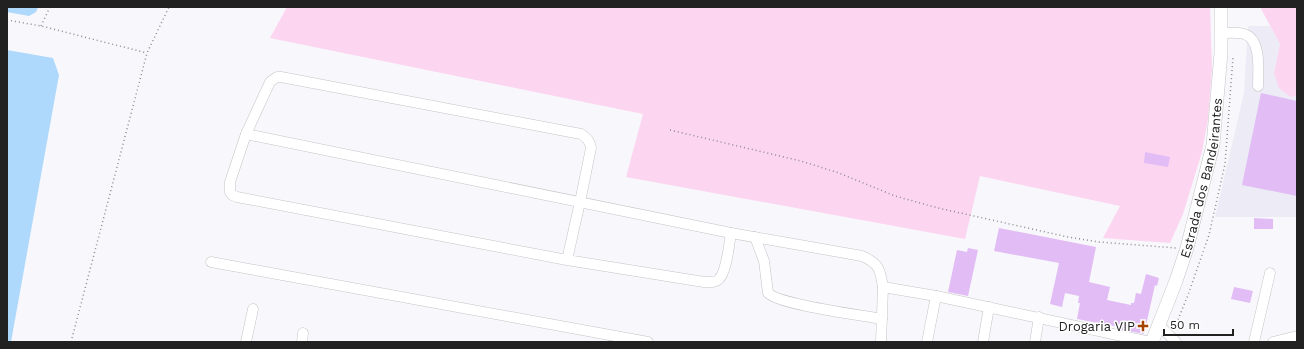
<svg xmlns="http://www.w3.org/2000/svg" width="1304" height="349" font-family="'Work Sans',sans-serif">
<rect width="100%" height="100%" fill="#f8f7fb"/>
<polygon fill="#ecebf6" points="1248,26 1270,26 1280,44 1274,73 1291,97 1297,96 1297,217 1215,217 1244,93"/>
<g fill="#fcd5f1">
<polygon points="287,7 1210,7 1212,68 1208,119 1202,152 1183,214 1170,243 1103,238 1120,206 980,176 965,239 626,177 643,114 270,38"/>
<polygon points="1260,7 1297,7 1297,96 1291,97 1279,88 1274,73 1280,44"/>
</g>
<g fill="#afd9fc">
<polygon points="7,7 38,7 36,12 29,16 7,12"/>
<polygon points="7,50 53,58 59,75 11,342 7,342"/>
</g>
<g fill="#e1bcf5">
<polygon points="1261,93 1297,101 1297,196 1242,185"/>
<polygon points="1145,152 1170,157 1168,167 1144,163"/>
<polygon points="1254,218 1273,219 1273,229 1254,229"/>
<polygon points="999,228 1096,247 1089,282 1110,287 1107,300 1131,305 1131,303 1134,303 1136,293 1141,294 1146,274 1159,278 1157,286 1155,285 1144,334 1119,329 1119,327 1077,319 1080,303 1078,303 1079,296 1065,293 1062,307 1050,304 1059,263 994,251"/>
<polygon points="968,248 978,250 968,296 948,292 957,250 967,252"/>
<polygon points="1234,287 1253,291 1250,303 1231,299"/>
</g>
<g fill="none" stroke-linecap="round" stroke-linejoin="round">
<g stroke="#c4c4c7" stroke-width="11">
<g id="minor">
<path d="M1221,33c7,0 16,-1 23,1 18,5 14,38 14,52"/>
<path d="M246,134l485,99 131,23c18,8 18,14 21,31l53,9 214,46"/>
<path d="M755,237l9,24 4,32c12,12 93,22 114,26"/>
<path d="M567,260l13,-58 11,-54c-1,-7 -4,-10 -10,-14l-300,-57h-4l-7,5 -24,52 -16,48v10l2,3 5,2 330,63 137,22c5,0 12,1 15,-3 8,-8 10,-35 12,-46"/>
<polyline points="211,262 648,342"/>
<polyline points="1159,325 1176,342"/>
<polyline points="246,342 253,309"/>
<polyline points="302,342 303,333"/>
<polyline points="881,342 883,287"/>
<polyline points="927,342 936,296"/>
<polyline points="983,342 989,307"/>
<polyline points="1035,342 1039,317"/>
<polyline points="1254,342 1270,273"/>
<polyline points="1273,342 1297,336"/>
</g>
</g>
<g stroke="#c4c4c7" stroke-width="14">
<g id="major">
<path id="s1" d="M1152,342l24,-61 11,-33 26,-103 8,-92v-46"/>
</g>
</g>
<g stroke="#8c8b8e" stroke-width="1.5" stroke-dasharray="1 3" stroke-linecap="butt">
<polyline points="7,20 41,26 147,53"/>
<polyline points="41,26 50,7"/>
<polyline points="670,130 801,161 839,173 895,196 938,208 1068,237 1099,242 1176,248"/>
<polyline points="1175,327 1188,295 1209,235 1225,164 1233,57"/>
<polyline points="71,342 147,53 169,7"/>
</g>
<use href="#minor" stroke="#fff" stroke-width="10"/>
<use href="#major" stroke="#fff" stroke-width="13"/>
</g>
<path fill="#a54300" stroke="#fff" stroke-width="1.5" d="M1141 320h4v4h4v4h-4v4h-4v-4h-4v-4h4z"/>
<g text-anchor="middle" stroke-width="3" stroke-linejoin="round" paint-order="stroke">
<g font-size="13" fill="#212122" stroke="#fff">
<text dy="5" stroke="none"><textPath href="#s1" startOffset="172">Estrada dos Bandeirantes</textPath></text>
</g>
<g font-size="13" fill="#212122" stroke="#fff" text-anchor="end">
<text x="1135" y="331">Drogaria VIP</text>
</g>
</g>
<rect width="1304" height="349" fill="none" stroke="#212122" stroke-width="16"/>
<path d="M1164 329v6h69v-6" fill="none" stroke="#212122" stroke-width="2"/>
<text x="1170" y="329" font-size="12" fill="#212122" stroke="#ffffff" stroke-width="3" paint-order="stroke">50 m</text>
</svg>
